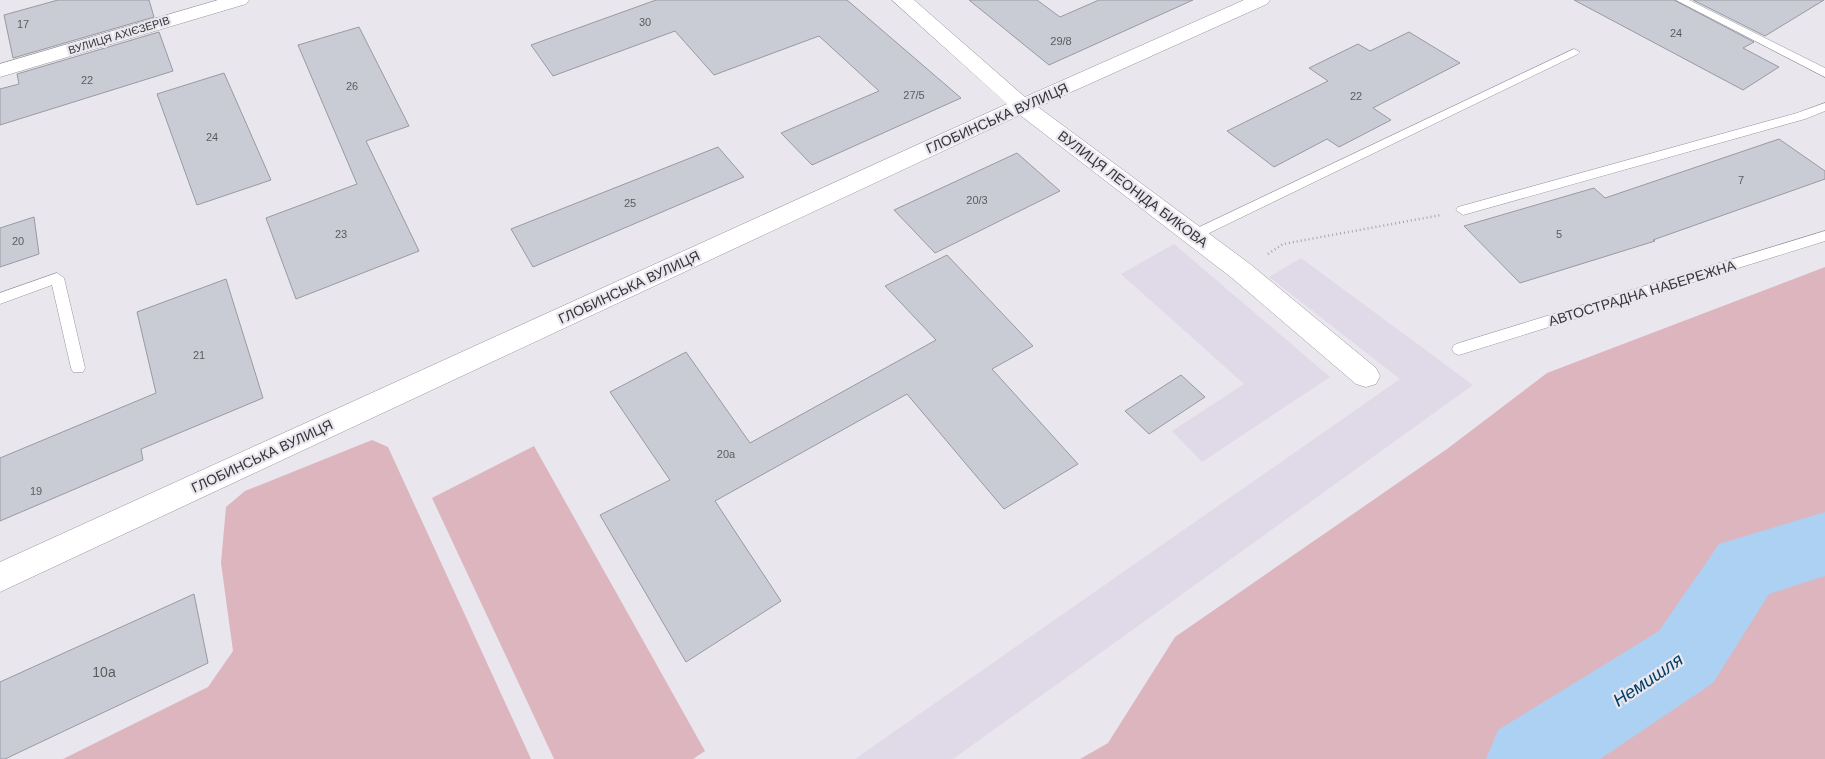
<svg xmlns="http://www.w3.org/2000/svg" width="1825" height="759" font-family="Helvetica,sans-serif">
<rect width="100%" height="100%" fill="#e9e6ee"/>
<g fill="#e0dae8">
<polygon points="1174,244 1330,377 1202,462 1172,431 1244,384 1121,274"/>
<polygon points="1301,258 1473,385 953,759 855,759 1400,379 1269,277"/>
</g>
<g fill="#ddb5be">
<polygon points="1825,267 1825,759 1080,759 1108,743 1175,637 1447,449 1547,373"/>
<polygon points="372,440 388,447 531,759 63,759 208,687 233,651 221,563 226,507 245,491"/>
<polygon points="534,446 705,751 693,759 554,759 432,498"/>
</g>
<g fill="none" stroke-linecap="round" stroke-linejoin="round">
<polygon fill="#acd1f2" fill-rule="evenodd" points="1825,512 1825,576 1769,594 1713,683 1600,759 1486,759 1498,730 1659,631 1719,544"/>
</g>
<g fill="#caccd5" stroke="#989aa2">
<polygon points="58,0 149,0 154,17 13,58 4,15"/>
<polygon points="656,0 847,0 961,98 812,165 781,133 879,91 819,36 714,75 675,31 553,76 531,45"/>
<polygon points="969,0 1037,0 1060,17 1099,0 1193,0 1049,65"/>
<polygon points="1574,0 1674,0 1754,42 1743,48 1779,67 1743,90"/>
<polygon points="1693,0 1824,0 1765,36"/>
<polygon points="359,27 409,126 366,141 419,251 296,299 266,218 357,184 298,45"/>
<polygon points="159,32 173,71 0,125 0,89 19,84 17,74"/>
<polygon points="1409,32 1460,63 1373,108 1391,120 1339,147 1327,139 1274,167 1227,131 1328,81 1309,68 1358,44 1370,51"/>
<polygon points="224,73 271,180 197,205 157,94"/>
<polygon points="1779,139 1825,171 1825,179 1653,240 1655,241 1520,283 1464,226 1594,188 1605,198"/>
<polygon points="718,147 744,177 533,267 511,229"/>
<polygon points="1017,153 1060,191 935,253 894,210"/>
<polygon points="34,217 39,254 0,267 0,228"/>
<polygon points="947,255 1033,346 992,369 1078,464 1004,509 907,394 715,501 781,601 686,662 600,515 670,480 610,392 686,352 750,443 936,340 885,286"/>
<polygon points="226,279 263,398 141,449 143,460 0,521 0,458 156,393 137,312"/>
<polygon points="1181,375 1205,397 1149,434 1125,411"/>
<polygon points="194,594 208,663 5,759 0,759 0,682"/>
</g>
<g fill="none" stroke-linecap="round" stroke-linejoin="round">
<g stroke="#98959c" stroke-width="1">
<g id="service">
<polygon points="1676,0 1689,0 1825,68 1825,77"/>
<polygon points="1574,49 1580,52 1578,54 1199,238 1189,238 1187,235 1189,232"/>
<polygon points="1825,103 1825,111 1805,119 1463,215 1456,210 1458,207 1797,113"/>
<polygon points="1825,231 1825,241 1459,355 1454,353 1452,349 1454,345 1459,343"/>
<polygon points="57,273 64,278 85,368 83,372 73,372 71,368 52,285 0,304 0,293"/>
</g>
</g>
<g stroke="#98959c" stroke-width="1">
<polygon id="minor" points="892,0 914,0 1025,97 1244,0 1270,0 1267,4 1038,107 1250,264 1376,368 1380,376 1376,384 1366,387 1356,384 1232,278 1020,115 0,592 0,562 1007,104"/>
</g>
<g stroke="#98959c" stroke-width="1">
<polygon id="secondary" points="218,0 249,0 246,4 0,77 0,64"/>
</g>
<polyline stroke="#a7a5ab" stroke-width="2.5" stroke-dasharray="1 3" stroke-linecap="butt" points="1268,254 1283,244 1441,215"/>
<use href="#service" fill="#fff" fill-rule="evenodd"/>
<use href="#minor" fill="#fff" fill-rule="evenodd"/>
<use href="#secondary" fill="#fff" fill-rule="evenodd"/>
</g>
<g text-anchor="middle" stroke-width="4.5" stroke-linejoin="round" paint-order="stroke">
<g font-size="11" fill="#5b5b5f">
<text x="645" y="26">30</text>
<text x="23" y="28">17</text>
<text x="1676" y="37">24</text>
<text x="1061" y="45">29/8</text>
<text x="87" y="84">22</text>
<text x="352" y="90">26</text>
<text x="914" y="99">27/5</text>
<text x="1356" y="100">22</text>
<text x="212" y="141">24</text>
<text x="1741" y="184">7</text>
<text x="977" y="204">20/3</text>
<text x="630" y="207">25</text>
<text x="341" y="238">23</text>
<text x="1559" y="238">5</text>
<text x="18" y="245">20</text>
<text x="199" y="359">21</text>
<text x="726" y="458">20а</text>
<text x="36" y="495">19</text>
</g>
<g font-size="11" fill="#363538" stroke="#e9e6ee">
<text transform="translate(119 35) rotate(-17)" y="4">ВУЛИЦЯ АХІЄЗЕРІВ</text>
</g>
<g font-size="14" fill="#363538" stroke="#e9e6ee">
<text transform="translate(997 118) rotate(-24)" y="5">ГЛОБИНСЬКА ВУЛИЦЯ</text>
<text transform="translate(1133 189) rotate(37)" y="5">ВУЛИЦЯ ЛЕОНІДА БИКОВА</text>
<text transform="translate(629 287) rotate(-25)" y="5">ГЛОБИНСЬКА ВУЛИЦЯ</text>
<text transform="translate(1642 293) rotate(-17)" y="5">АВТОСТРАДНА НАБЕРЕЖНА</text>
<text transform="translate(262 456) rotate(-25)" y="5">ГЛОБИНСЬКА ВУЛИЦЯ</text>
</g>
<g font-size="14" fill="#5b5b5f">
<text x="104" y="677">10а</text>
</g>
<g font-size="18" font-style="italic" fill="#013f68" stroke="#e9e6ee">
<text transform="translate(1648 680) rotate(-34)" y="6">Немишля</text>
</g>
</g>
</svg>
